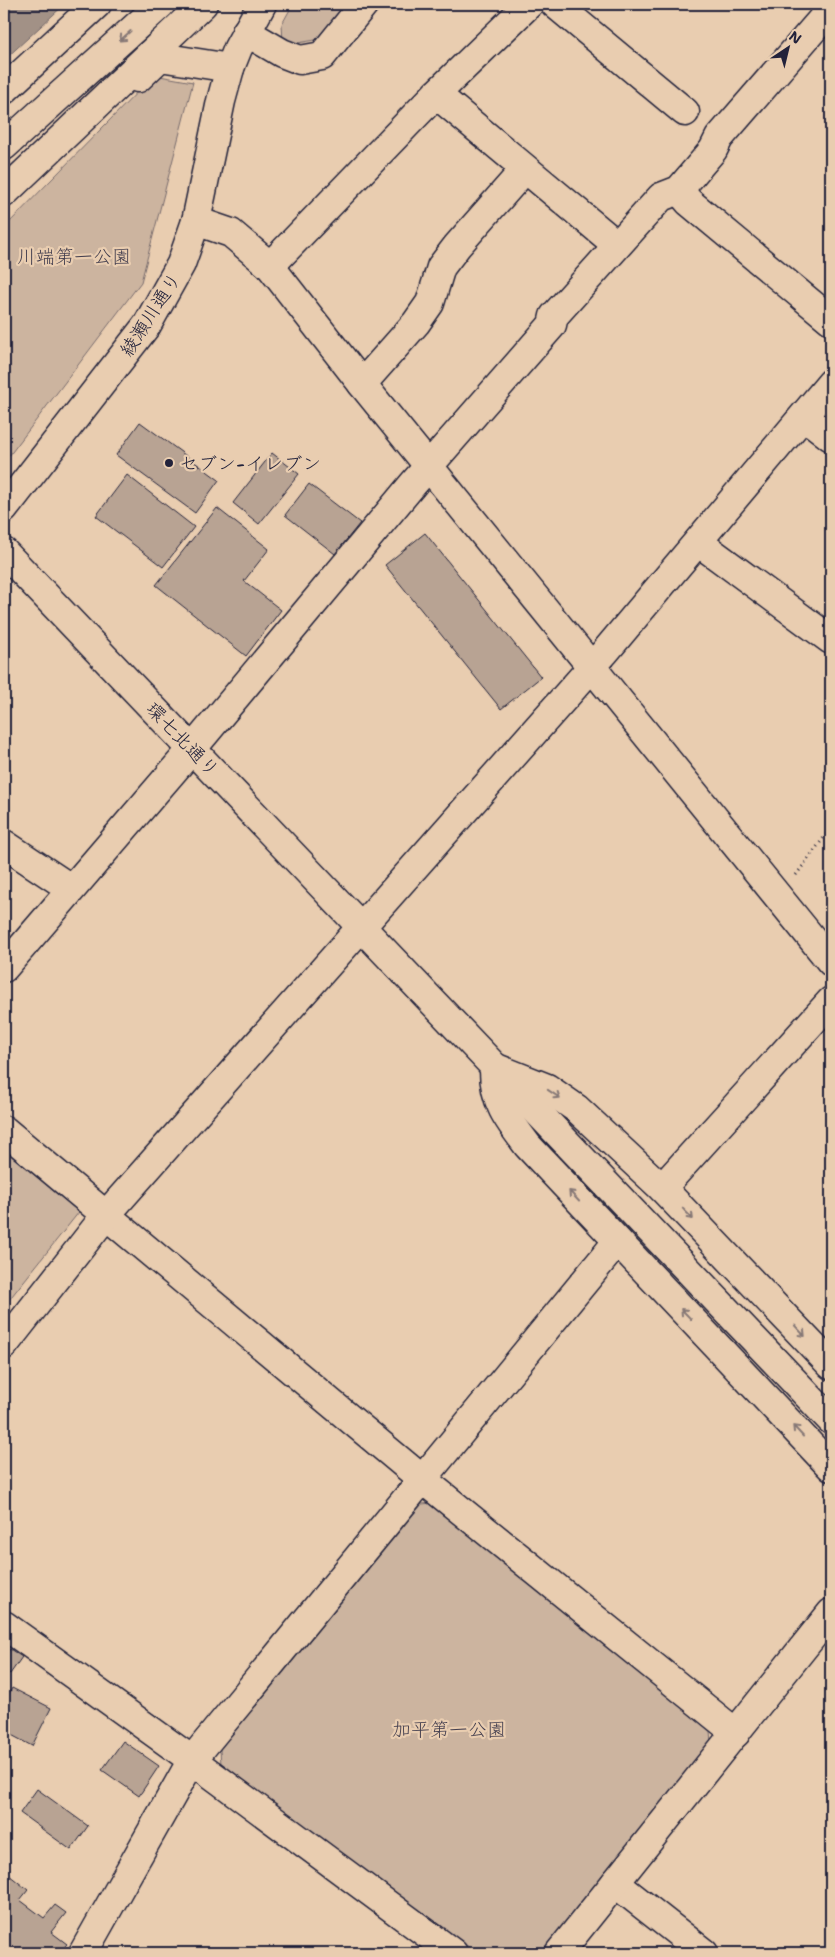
<svg xmlns="http://www.w3.org/2000/svg" width="835" height="1957" font-family="'Shantell Sans','Klee One',sans-serif">
<rect width="100%" height="100%" fill="#e9cdb0"/>
<filter id="ink" filterUnits="userSpaceOnUse"><feTurbulence type="fractalNoise" baseFrequency=".02" numOctaves="2"/><feDisplacementMap in="SourceGraphic" scale="10" xChannelSelector="R" yChannelSelector="G"/><feConvolveMatrix kernelMatrix="1 2 1 2 8 2 1 2 1" color-interpolation-filters="sRGB"/></filter>
<g filter="url(#ink)">
<g fill="#ccb49f" stroke="#776b6d">
<polygon points="293,4 350,4 321,39 298,43 283,43 282,24"/>
<polygon points="154,75 193,82 141,282 9,456 4,457 4,228"/>
<polygon points="4,1150 79,1212 4,1306"/>
<polygon points="433,1503 710,1731 711,1743 543,1953 477,1953 221,1765 220,1749 422,1504"/>
</g>
<polygon fill="#a29186" stroke="#6f6568" points="4,4 65,4 4,60"/>
<g fill="#b8a393" stroke="#22223b">
<polygon points="140,422 219,480 195,513 116,455"/>
<polygon points="272,453 299,474 259,524 233,503"/>
<polygon points="127,475 194,527 163,567 96,516"/>
<polygon points="309,484 360,523 335,554 285,515"/>
<polygon points="217,508 269,549 244,581 281,610 246,656 156,585"/>
<polygon points="425,533 541,677 501,709 385,565"/>
<polygon points="10,1649 22,1657 10,1674 4,1670 4,1658"/>
<polygon points="12,1688 51,1708 32,1746 4,1731 4,1703"/>
<polygon points="123,1741 159,1766 139,1796 102,1770"/>
<polygon points="37,1789 88,1826 71,1850 20,1813"/>
<polygon points="4,1871 28,1890 20,1900 44,1918 55,1905 66,1913 51,1932 67,1944 59,1953 4,1953"/>
</g>
<g fill="none" stroke-linecap="round" stroke-linejoin="round">
<g stroke="#22223b" stroke-width="31">
<g id="minor">
<polyline points="555,4 685,112"/>
<polyline points="246,32 282,53 300,60 322,56 364,4"/>
<polyline points="138,78 160,57 230,68"/>
<polyline points="436,94 617,245"/>
<polyline points="679,190 689,202 831,320"/>
<polyline points="196,221 231,233 270,266 362,384 831,962"/>
<polyline points="270,266 436,94 529,4"/>
<polyline points="362,384 416,323 430,303 441,267 457,246 525,169"/>
<polyline points="804,416 831,437"/>
<polyline points="4,509 147,325 181,264 196,221 221,101 230,68 238,48 262,4"/>
<polyline points="698,542 831,640"/>
<polyline points="4,552 831,1420"/>
<polyline points="4,844 70,888"/>
<polyline points="4,968 193,748 413,484 552,325 554,316 661,197 679,190 713,150 719,138 831,9"/>
<polyline points="4,1130 422,1479 736,1733"/>
<polyline points="662,1188 831,1001"/>
<polyline points="4,1345 106,1215 605,652 831,383"/>
<path d="M831,1365l-169,-177 -85,-79 -30,-21 -53,-21c-1,34 14,53 34,79l303,321"/>
<polyline points="4,1625 192,1760 453,1953"/>
<polyline points="615,1883 704,1953"/>
<polyline points="83,1953 192,1760 617,1242"/>
<polyline points="559,1953 831,1613"/>
</g>
</g>
<g stroke="#22223b" stroke-width="31">
<g id="highway">
<polyline points="4,90 97,4"/>
<polyline points="4,146 161,4"/>
<polyline points="4,193 203,4"/>
</g>
</g>
<polyline stroke="#22223b" stroke-width="3" stroke-dasharray="1 4" stroke-linecap="butt" points="796,875 831,828"/>
<use href="#minor" stroke="#e9cdb0" stroke-width="28"/>
<use href="#highway" stroke="#e9cdb0" stroke-width="28"/>
</g>
<defs><path id="oneway-shaft" d="M-6 0H5M1.5-3L5.5 0L1.5 3" fill="none" stroke-width="1.6" stroke-linecap="round" stroke-linejoin="round" transform="scale(1.25)"/></defs>
<g stroke="#867876">
<use href="#oneway-shaft" transform="translate(125 36) rotate(138)"/>
<use href="#oneway-shaft" transform="translate(554 1094) rotate(34)"/>
<use href="#oneway-shaft" transform="translate(574 1196) rotate(-133)"/>
<use href="#oneway-shaft" transform="translate(688 1214) rotate(46)"/>
<use href="#oneway-shaft" transform="translate(686 1314) rotate(-134)"/>
<use href="#oneway-shaft" transform="translate(800 1331) rotate(47)"/>
<use href="#oneway-shaft" transform="translate(798 1431) rotate(-133)"/>
</g>
</g>
<circle fill="#22223b" stroke="#e9cdb0" stroke-width="2" cx="169" cy="463" r="5"/>
<g text-anchor="middle" stroke-width="4.5" stroke-linejoin="round" paint-order="stroke">
<g font-size="19" fill="#443f4f" stroke="#e9cdb0">
<text x="74" y="263">川端第一公園</text>
<text x="449" y="1736">加平第一公園</text>
</g>
<g font-size="19" fill="#22223b" stroke="#e9cdb0">
<text transform="translate(150 314) rotate(-57)" y="7">綾瀬川通り</text>
<text transform="translate(183 739) rotate(46)" y="7">環七北通り</text>
</g>
<g font-size="19" fill="#22223b" stroke="#e9cdb0" text-anchor="start">
<text x="179" y="470">セブン-イレブン</text>
</g>
</g>
<rect width="835" height="1957" fill="none" stroke="#e9cdb0" stroke-width="20"/>
<rect x="10" y="10" width="815" height="1937" fill="none" stroke="#22223b" stroke-width="2" filter="url(#ink)"/>
<g transform="translate(788 48) rotate(35)" stroke="#e9cdb0" stroke-width="4" paint-order="stroke">
<path d="M0-4L9 19L0 12L-9 19Z" fill="#22223b"/>
<text y="-8" font-size="14" font-weight="bold" text-anchor="middle" fill="#22223b">N</text>
</g>
</svg>
